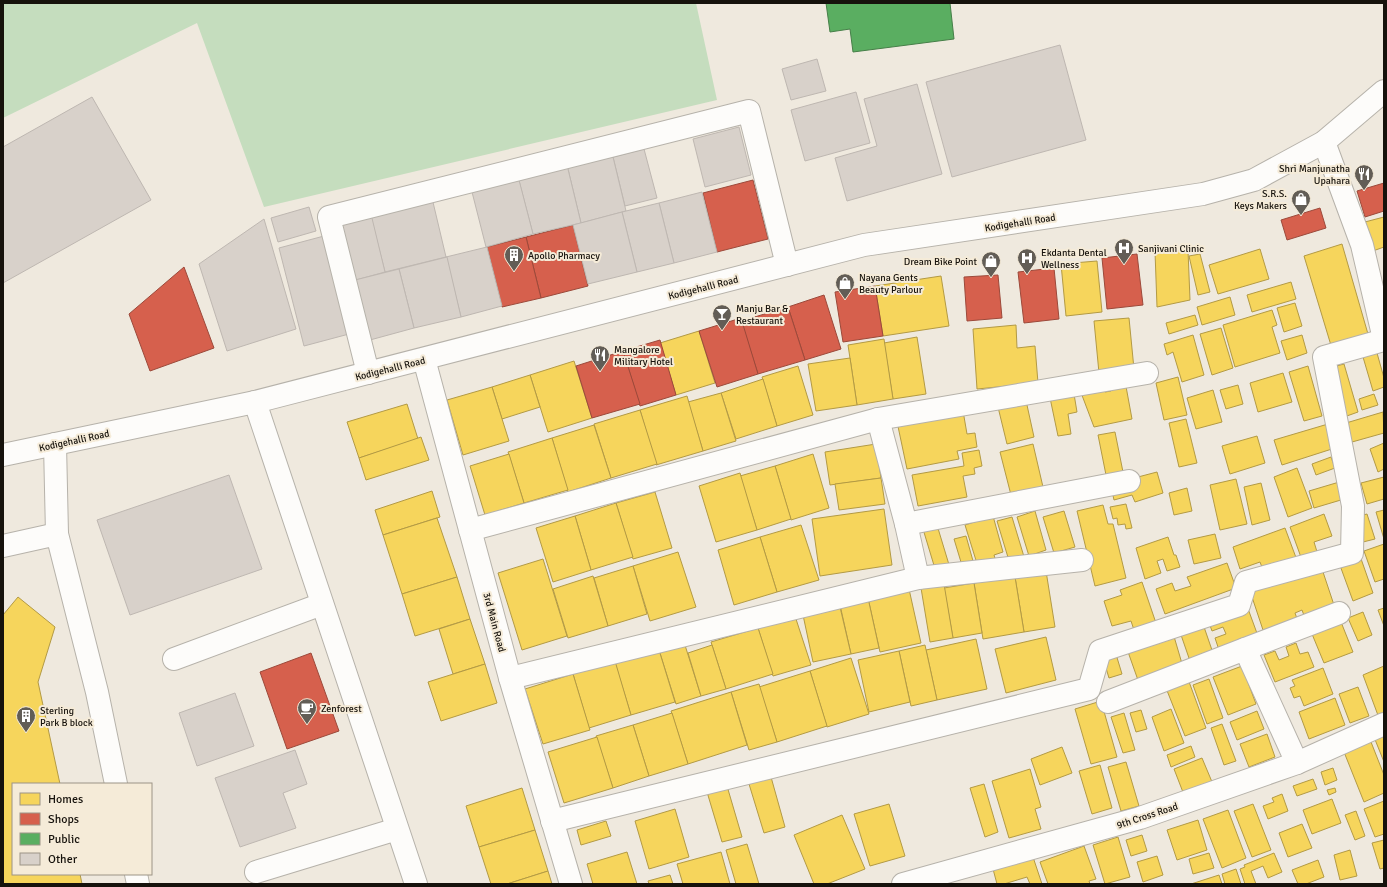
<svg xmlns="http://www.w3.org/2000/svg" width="1387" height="887" font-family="Signika,sans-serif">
<rect width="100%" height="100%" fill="#efe9de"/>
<polygon fill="#c5ddbe" points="3,3 696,3 717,100 264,207 197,23 3,118"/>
<g fill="#f6d55c" stroke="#b39a44">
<polygon points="1384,217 1384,247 1370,252 1361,223"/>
<polygon points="1342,244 1370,341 1333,352 1304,256"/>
<polygon points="1260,249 1269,279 1218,294 1209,265"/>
<polygon points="1188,250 1190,300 1157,307 1155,251"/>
<polygon points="1200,254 1210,292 1198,295 1189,256"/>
<polygon points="1097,261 1102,312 1066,316 1061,264"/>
<polygon points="941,276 949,326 883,336 875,286"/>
<polygon points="1291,282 1296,299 1252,312 1247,295"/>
<polygon points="1230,297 1235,315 1202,325 1197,307"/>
<polygon points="1295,303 1302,326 1284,332 1277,308"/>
<polygon points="1272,310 1277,325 1272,327 1280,353 1235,367 1223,325"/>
<polygon points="1195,315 1198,325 1169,334 1166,323"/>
<polygon points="1129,318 1134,369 1099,373 1094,321"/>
<polygon points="1016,325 1017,348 1035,346 1038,383 977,389 973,329"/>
<polygon points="1221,328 1233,368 1212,375 1200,334"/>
<polygon points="699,331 715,383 676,395 660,343"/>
<polygon points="1193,335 1204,375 1182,382 1173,352 1167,355 1164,344"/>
<polygon points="1302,335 1307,353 1287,360 1281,341"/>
<polygon points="917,337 926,394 893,399 884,343"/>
<polygon points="884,339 893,399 857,405 848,345"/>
<polygon points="1377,353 1384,378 1384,387 1373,391 1363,357"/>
<polygon points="850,358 857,405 816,411 808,364"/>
<polygon points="574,361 592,418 548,432 530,375"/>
<polygon points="1344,364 1358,412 1344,417 1329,368"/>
<polygon points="798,366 813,415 777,426 762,377"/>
<polygon points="1308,366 1322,416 1304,421 1289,372"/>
<polygon points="1283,373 1292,402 1258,412 1250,383"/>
<polygon points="530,375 540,407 502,419 492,387"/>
<polygon points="1178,377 1187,415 1164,420 1156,383"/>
<polygon points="763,379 777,426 736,439 721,393"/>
<polygon points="1125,381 1132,419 1094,427 1080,390 1103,385 1105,392 1111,391 1110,384"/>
<polygon points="1238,385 1243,404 1226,409 1220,390"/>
<polygon points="492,387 509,441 463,455 447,400"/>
<polygon points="1073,388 1077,412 1068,414 1071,434 1058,436 1049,393"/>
<polygon points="1213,390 1222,422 1196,429 1187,398"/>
<polygon points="721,393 736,441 703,451 688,402"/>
<polygon points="1374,394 1378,405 1362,410 1359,399"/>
<polygon points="687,396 703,451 656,465 640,410"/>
<polygon points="1025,396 1034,437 1007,444 997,403"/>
<polygon points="407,404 418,439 359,458 347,422"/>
<polygon points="962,405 967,434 975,433 977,447 957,451 959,459 907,469 896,417"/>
<polygon points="640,410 657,464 611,478 594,424"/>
<polygon points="1383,412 1384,433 1352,442 1346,423"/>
<polygon points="1186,419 1197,463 1179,467 1169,423"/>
<polygon points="1328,424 1335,448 1282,465 1274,440"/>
<polygon points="594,425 611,478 568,492 552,438"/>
<polygon points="1115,432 1124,477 1107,480 1098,435"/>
<polygon points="1257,436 1265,463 1230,474 1222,446"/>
<polygon points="421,437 429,460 366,480 359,458"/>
<polygon points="552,438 568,490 524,503 508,452"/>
<polygon points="1384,443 1384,469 1378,472 1370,449"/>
<polygon points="876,444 881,478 830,485 825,452"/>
<polygon points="1033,444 1043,487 1011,495 1000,452"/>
<polygon points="979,450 982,466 974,468 975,474 963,476 967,497 918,506 912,475 964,466 962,453"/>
<polygon points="509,454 524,503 485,515 470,466"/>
<polygon points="813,454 829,508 791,520 775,466"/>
<polygon points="1331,457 1335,468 1316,475 1312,464"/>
<polygon points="775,466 791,519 757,530 740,476"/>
<polygon points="1297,468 1312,508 1288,517 1274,477"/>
<polygon points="1157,472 1163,493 1135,502 1132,495 1114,500 1112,491 1140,483 1138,477"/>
<polygon points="740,473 757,530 716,542 699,486"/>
<polygon points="1384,477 1384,499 1367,504 1361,483"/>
<polygon points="881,478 885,504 839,510 835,484"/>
<polygon points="1236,479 1247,524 1220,530 1210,485"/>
<polygon points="1346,480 1351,497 1314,508 1309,491"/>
<polygon points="1261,483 1270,520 1252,525 1244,487"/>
<polygon points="1187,488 1192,511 1174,515 1169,493"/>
<polygon points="432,491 440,517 383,535 375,510"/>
<polygon points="655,492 672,548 633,559 616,503"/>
<polygon points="616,503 633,557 591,570 575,516"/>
<polygon points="1126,504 1132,528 1126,529 1125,524 1118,525 1117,518 1113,519 1110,507"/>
<polygon points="1103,505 1108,524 1113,524 1126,578 1095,586 1077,511"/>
<polygon points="884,509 892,565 820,576 812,519"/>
<polygon points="1384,510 1384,539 1376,512"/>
<polygon points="1035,511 1046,550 1029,556 1017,517"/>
<polygon points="1064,511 1075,547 1054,553 1043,517"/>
<polygon points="1324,514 1332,536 1314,542 1318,555 1302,560 1290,527"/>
<polygon points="1367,514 1375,539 1363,542 1355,517"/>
<polygon points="575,516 591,570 553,582 536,528"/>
<polygon points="993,516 1003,552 994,555 997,565 979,570 965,525"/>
<polygon points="1012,517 1025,560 1010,564 997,521"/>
<polygon points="437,518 457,577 402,594 383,535"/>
<polygon points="801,525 819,580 777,592 760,537"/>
<polygon points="937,525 950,568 936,572 923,529"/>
<polygon points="1285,528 1298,563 1265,575 1260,562 1240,569 1233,547"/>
<polygon points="1215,534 1221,558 1194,564 1188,540"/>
<polygon points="966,536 975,568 964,572 954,539"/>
<polygon points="760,537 777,592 734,605 718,550"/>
<polygon points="1168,537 1174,555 1176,555 1180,567 1167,571 1163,559 1157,561 1161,573 1145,579 1136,548"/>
<polygon points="1384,544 1384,579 1375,582 1364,551"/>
<polygon points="678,552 696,607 650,621 633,566"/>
<polygon points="1359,553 1373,593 1353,601 1338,560"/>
<polygon points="543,559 567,636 522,650 498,573"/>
<polygon points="1227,563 1236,588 1165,614 1156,589 1172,583 1175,591 1191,586 1187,577"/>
<polygon points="633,566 647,614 608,626 594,578"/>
<polygon points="1321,566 1336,611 1306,621 1302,610 1295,613 1299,624 1265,636 1250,591"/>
<polygon points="1046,571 1055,627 1024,632 1015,577"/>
<polygon points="593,576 608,626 568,638 553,589"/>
<polygon points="457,577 470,619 415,636 402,594"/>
<polygon points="1015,577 1024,632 983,639 974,583"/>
<polygon points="1142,582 1157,626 1135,633 1131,621 1112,626 1104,601 1122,595 1120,590"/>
<polygon points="974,583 982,633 953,638 944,588"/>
<polygon points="944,584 953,638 930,642 921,588"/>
<polygon points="909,589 921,643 880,652 868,598"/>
<polygon points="18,597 55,627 38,682 60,784 13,784 13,874 80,874 82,884 3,884 3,615"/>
<polygon points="868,598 879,648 851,654 840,605"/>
<polygon points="1247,606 1258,636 1219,650 1215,638 1226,634 1223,627 1212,631 1208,620"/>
<polygon points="840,607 851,654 813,662 803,615"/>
<polygon points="1384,608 1384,626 1378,610"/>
<polygon points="1363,612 1372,635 1358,641 1348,618"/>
<polygon points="795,616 811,665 773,676 758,628"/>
<polygon points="470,619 485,664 453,674 439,629"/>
<polygon points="1341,622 1353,652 1324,663 1312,634"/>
<polygon points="1203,624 1213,653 1190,661 1180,632"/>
<polygon points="758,628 773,674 726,689 711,642"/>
<polygon points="1173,633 1183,667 1139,683 1127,649"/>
<polygon points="1046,637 1056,680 1006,693 995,649"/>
<polygon points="976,639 987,689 937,700 926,650"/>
<polygon points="684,642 701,696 676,704 659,650"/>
<polygon points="1296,643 1300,654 1308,652 1314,667 1275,682 1264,655 1275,651 1279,660 1289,656 1286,647"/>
<polygon points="712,645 726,689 701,696 688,653"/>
<polygon points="925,645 937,700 911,706 899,651"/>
<polygon points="659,650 675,702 631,715 615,663"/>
<polygon points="899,651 910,702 869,712 858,660"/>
<polygon points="1115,651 1122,674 1109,678 1102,655"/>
<polygon points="851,658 869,714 827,727 810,671"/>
<polygon points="615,661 631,715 589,728 573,674"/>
<polygon points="485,664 497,703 441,721 428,682"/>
<polygon points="1242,666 1256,704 1228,715 1213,677"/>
<polygon points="1384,666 1384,716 1379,718 1363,675"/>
<polygon points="1323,668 1333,694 1304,706 1300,696 1294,698 1290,688 1295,686 1292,680"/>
<polygon points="810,671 827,726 777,742 759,687"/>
<polygon points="573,674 590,730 543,744 525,689"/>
<polygon points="1188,679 1206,728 1185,736 1166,688"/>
<polygon points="1209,679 1223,718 1207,724 1193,685"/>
<polygon points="759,684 777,742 749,750 731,692"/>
<polygon points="1358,687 1369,716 1350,723 1339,694"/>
<polygon points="731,692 747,745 688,764 671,711"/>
<polygon points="1335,698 1345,725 1309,739 1299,712"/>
<polygon points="1101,701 1117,757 1091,764 1075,709"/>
<polygon points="1171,709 1184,743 1164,751 1152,717"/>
<polygon points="1141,710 1147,729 1136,732 1130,713"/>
<polygon points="1257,711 1264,729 1237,740 1230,722"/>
<polygon points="672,713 688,764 649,776 633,725"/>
<polygon points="1124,713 1135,750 1123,753 1111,717"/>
<polygon points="1222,724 1236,761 1224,765 1211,728"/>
<polygon points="633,725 649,776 613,788 596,736"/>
<polygon points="1384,733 1384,762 1374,737"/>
<polygon points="1267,734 1275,757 1249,767 1240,744"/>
<polygon points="597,737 613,788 564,803 548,752"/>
<polygon points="1371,742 1384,775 1384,793 1364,802 1344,752"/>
<polygon points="1191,746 1195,757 1171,767 1167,755"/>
<polygon points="1062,747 1072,773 1040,785 1031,759"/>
<polygon points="1202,758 1215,789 1186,800 1174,769"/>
<polygon points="1126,762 1139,806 1121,811 1108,767"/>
<polygon points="1100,765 1112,808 1092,814 1079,771"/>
<polygon points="1333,768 1337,780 1325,785 1321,772"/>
<polygon points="1030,769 1041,807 1035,809 1041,829 1009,838 992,781"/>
<polygon points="771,777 785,827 764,833 749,784"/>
<polygon points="1313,779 1317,789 1297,796 1293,786"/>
<polygon points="984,784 998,832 985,837 970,788"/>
<polygon points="727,786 742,837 722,842 707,792"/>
<polygon points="522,788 535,830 479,847 466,806"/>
<polygon points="1335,788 1336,792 1329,795 1327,790"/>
<polygon points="1282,794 1288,811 1268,819 1263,806 1274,802 1272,798"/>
<polygon points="1332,799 1341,823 1312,834 1303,810"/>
<polygon points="1384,801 1384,834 1375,837 1364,809"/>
<polygon points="889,804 905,856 870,866 854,814"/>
<polygon points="1253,804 1271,850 1252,857 1234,811"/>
<polygon points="675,809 689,857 649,869 635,821"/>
<polygon points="1228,810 1246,858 1222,868 1203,819"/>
<polygon points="1356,811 1365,836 1355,840 1345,815"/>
<polygon points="842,815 865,869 827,884 814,884 794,835"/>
<polygon points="1198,820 1207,850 1177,860 1167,830"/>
<polygon points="606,821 611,836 581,845 577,830"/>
<polygon points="1302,824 1312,848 1288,857 1279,833"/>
<polygon points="535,830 548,871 507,884 491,884 479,847"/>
<polygon points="1142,835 1147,851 1131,856 1126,840"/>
<polygon points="1118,837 1130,877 1105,884 1093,845"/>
<polygon points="1384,840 1384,868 1380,869 1372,843"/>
<polygon points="747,844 759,884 736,884 726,850"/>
<polygon points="1084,846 1096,879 1089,881 1090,884 1048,884 1040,862"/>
<polygon points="1350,850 1357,876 1340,880 1334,855"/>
<polygon points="627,852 637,884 593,884 587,864"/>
<polygon points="721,852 730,884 683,884 677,864"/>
<polygon points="1209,853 1214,868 1193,874 1189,859"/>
<polygon points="1274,853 1282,872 1268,878 1263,866 1251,871 1256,884 1245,884 1240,869 1245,867 1244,865"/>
<polygon points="1157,856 1163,875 1143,882 1137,862"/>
<polygon points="1033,857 1042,884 1030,884 1027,877 1004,884 997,884 993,869"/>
<polygon points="1318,860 1324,877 1306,884 1298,884 1292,870"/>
<polygon points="1236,869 1241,884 1225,884 1222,874"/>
<polygon points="548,871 552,884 507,884"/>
<polygon points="670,875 673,884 649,884 648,881"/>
<polygon points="1219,875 1222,884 1191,884"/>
</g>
<g fill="#d6604d" stroke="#9c493a">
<polygon points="753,180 768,239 717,252 703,193"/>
<polygon points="1384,183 1384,211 1365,217 1357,191"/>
<polygon points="1320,208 1326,228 1287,240 1281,220"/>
<polygon points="573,225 588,286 541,298 526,237"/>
<polygon points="526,237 541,298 502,307 487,247"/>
<polygon points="1137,254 1143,305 1107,309 1102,258"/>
<polygon points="184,267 214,348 150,371 129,314"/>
<polygon points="1054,268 1059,319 1024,323 1018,272"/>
<polygon points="998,275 1002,318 967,321 964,277"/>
<polygon points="875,286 883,336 843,342 835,292"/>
<polygon points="824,295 841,349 805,360 788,307"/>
<polygon points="788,307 805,360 758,374 741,321"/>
<polygon points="741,318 758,374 717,387 699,331"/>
<polygon points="660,340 676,395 640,406 623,351"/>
<polygon points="623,351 640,404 592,418 576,366"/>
<polygon points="311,653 339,731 287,749 260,672"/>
</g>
<polygon fill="#5aae61" stroke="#467f48" points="826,3 950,3 954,39 853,52 850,29 830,32"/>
<g fill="#d8d1ca" stroke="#beb7b1">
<polygon points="1060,45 1086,140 952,177 926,82"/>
<polygon points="817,59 826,91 791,100 782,69"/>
<polygon points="917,84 942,174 847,201 835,158 877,146 864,99"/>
<polygon points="856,92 870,143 805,161 791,110"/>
<polygon points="92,97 151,200 3,283 3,147"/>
<polygon points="739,127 751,175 705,187 693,139"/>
<polygon points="644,149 657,198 625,206 613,157"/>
<polygon points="613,157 626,211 581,223 567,165"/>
<polygon points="567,165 581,223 533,234 518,177"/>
<polygon points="519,180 533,234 486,247 472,192"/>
<polygon points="702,192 717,252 674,263 659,203"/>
<polygon points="432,198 446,257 385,272 370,213"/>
<polygon points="659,203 674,263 637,272 622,212"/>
<polygon points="309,207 316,231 278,242 271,218"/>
<polygon points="622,212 637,272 588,284 573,225"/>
<polygon points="371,214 385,272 356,280 341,221"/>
<polygon points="264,219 296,329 227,351 199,264"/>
<polygon points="324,236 349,334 304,346 279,248"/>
<polygon points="487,247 502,306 461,317 446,257"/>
<polygon points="447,257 461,317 414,328 399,269"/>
<polygon points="399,269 414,328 370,340 355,280"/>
<polygon points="229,475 262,569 130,615 97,520"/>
<polygon points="235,693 254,746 197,766 179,713"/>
<polygon points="295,750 307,784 283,793 296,828 240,847 215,778"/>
</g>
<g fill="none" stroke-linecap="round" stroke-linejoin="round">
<g stroke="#b6b2aa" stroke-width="24">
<g id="street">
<polyline points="1324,142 1362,245 1384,339"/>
<polyline points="424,359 510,678 571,884"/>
<polyline points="368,373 329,217 749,111 787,265"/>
<polyline points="255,402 416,884"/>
<polyline points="878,419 906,524 1129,481"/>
<polyline points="55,444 57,534"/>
<polyline points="906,524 918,578"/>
<polyline points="470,530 878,419 1147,373"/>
<polyline points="3,546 57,534 97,692 116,784"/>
<polyline points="1245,649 1339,613"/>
<polyline points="174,659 322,604"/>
<polyline points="510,678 918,578 1082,560"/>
<polyline points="1108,702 1245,649 1297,763"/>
<polyline points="552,821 1089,689 1100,651 1239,605 1246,582 1352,553 1353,506 1324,357 1384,340"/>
<polyline points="256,872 397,829"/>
<polyline points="136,874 138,884"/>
<polyline points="903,884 1140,818 1297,763 1384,724"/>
</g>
</g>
<g stroke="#b6b2aa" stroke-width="24">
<polyline id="secondary" points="3,455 255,402 864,245 1203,194 1254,180 1324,142 1384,91"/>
</g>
<use href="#street" stroke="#fdfcfa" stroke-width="22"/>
<use href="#secondary" stroke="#fdfcfa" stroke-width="22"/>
</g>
<defs>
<g id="restaurant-pin" transform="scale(1)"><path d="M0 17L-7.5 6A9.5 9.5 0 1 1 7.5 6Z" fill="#625d56" stroke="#f5ebd8"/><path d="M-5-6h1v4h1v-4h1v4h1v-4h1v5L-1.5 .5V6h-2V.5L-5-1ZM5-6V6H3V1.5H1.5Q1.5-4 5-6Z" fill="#fff"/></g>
<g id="shop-pin" transform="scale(1)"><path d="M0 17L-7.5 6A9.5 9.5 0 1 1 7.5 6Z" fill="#625d56" stroke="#f5ebd8"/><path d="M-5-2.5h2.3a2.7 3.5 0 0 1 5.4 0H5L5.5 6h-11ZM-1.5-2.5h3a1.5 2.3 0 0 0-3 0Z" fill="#fff"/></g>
<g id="hospital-pin" transform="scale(1)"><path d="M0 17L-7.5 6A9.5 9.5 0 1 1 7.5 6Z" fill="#625d56" stroke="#f5ebd8"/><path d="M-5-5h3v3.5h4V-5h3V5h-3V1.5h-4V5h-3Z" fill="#fff"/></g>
<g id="building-pin" transform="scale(1)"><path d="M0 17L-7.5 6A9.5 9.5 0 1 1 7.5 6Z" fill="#625d56" stroke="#f5ebd8"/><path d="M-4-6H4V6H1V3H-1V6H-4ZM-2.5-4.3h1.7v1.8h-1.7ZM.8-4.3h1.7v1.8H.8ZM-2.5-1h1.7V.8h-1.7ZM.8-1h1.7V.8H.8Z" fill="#fff"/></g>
<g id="bar-pin" transform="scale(1)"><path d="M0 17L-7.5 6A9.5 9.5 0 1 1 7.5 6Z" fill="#625d56" stroke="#f5ebd8"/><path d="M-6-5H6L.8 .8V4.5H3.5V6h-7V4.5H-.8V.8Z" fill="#fff"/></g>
<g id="cafe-pin" transform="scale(1)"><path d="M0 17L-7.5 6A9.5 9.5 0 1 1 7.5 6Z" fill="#625d56" stroke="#f5ebd8"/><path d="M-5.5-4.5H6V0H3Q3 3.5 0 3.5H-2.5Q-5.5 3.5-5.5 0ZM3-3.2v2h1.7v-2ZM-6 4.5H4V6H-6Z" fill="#fff"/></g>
</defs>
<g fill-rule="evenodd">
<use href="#restaurant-pin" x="1364" y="174"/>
<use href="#shop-pin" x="1301" y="199"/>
<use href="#hospital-pin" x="1124" y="248"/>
<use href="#building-pin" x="514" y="255"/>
<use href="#hospital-pin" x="1027" y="258"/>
<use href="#shop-pin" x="991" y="261"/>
<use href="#shop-pin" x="845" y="283"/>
<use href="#bar-pin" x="722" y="314"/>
<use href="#restaurant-pin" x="600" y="355"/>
<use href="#cafe-pin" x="307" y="708"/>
<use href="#building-pin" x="26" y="716"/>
</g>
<g text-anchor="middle" stroke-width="4" stroke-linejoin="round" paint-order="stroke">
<g font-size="10" fill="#16120c" stroke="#f5ebd8" text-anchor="start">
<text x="1350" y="172" text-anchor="end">Shri Manjunatha<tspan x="1350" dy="12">Upahara</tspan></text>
<text x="1287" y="197" text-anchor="end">S.R.S.<tspan x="1287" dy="12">Keys Makers</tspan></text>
<text x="1138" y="252">Sanjivani Clinic</text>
<text x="1041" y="256">Ekdanta Dental<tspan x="1041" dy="12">Wellness</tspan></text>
<text x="528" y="259">Apollo Pharmacy</text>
<text x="977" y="265" text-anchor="end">Dream Bike Point</text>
<text x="859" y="281">Nayana Gents<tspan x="859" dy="12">Beauty Parlour</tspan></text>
<text x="736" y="312">Manju Bar &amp;<tspan x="736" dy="12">Restaurant</tspan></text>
<text x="614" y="353">Mangalore<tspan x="614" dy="12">Military Hotel</tspan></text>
<text x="321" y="712">Zenforest</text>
<text x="40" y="714">Sterling<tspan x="40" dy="12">Park B block</tspan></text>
</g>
<g font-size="10" fill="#16120c" stroke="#f5ebd8">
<text transform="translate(1020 222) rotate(-9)" y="4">Kodigehalli Road</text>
<text transform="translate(703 287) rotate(-14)" y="4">Kodigehalli Road</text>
<text transform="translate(390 368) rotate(-14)" y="4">Kodigehalli Road</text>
<text transform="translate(74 440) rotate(-12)" y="4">Kodigehalli Road</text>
<text transform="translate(495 622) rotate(75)" y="4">3rd Main Road</text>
<text transform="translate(1147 815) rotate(-18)" y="4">9th Cross Road</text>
</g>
</g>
<rect width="1387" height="887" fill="none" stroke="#16120c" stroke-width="8"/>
<rect x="12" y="783" width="140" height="92" fill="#f5ebd8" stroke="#9c9486"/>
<rect x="20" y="793" width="20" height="12" fill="#f6d55c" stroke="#9c9486"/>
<text x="48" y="803" font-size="12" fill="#16120c">Homes</text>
<rect x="20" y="813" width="20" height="12" fill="#d6604d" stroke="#9c9486"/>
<text x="48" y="823" font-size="12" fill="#16120c">Shops</text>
<rect x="20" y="833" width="20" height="12" fill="#5aae61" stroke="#9c9486"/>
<text x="48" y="843" font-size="12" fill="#16120c">Public</text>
<rect x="20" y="853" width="20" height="12" fill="#d8d1ca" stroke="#9c9486"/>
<text x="48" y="863" font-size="12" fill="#16120c">Other</text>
</svg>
